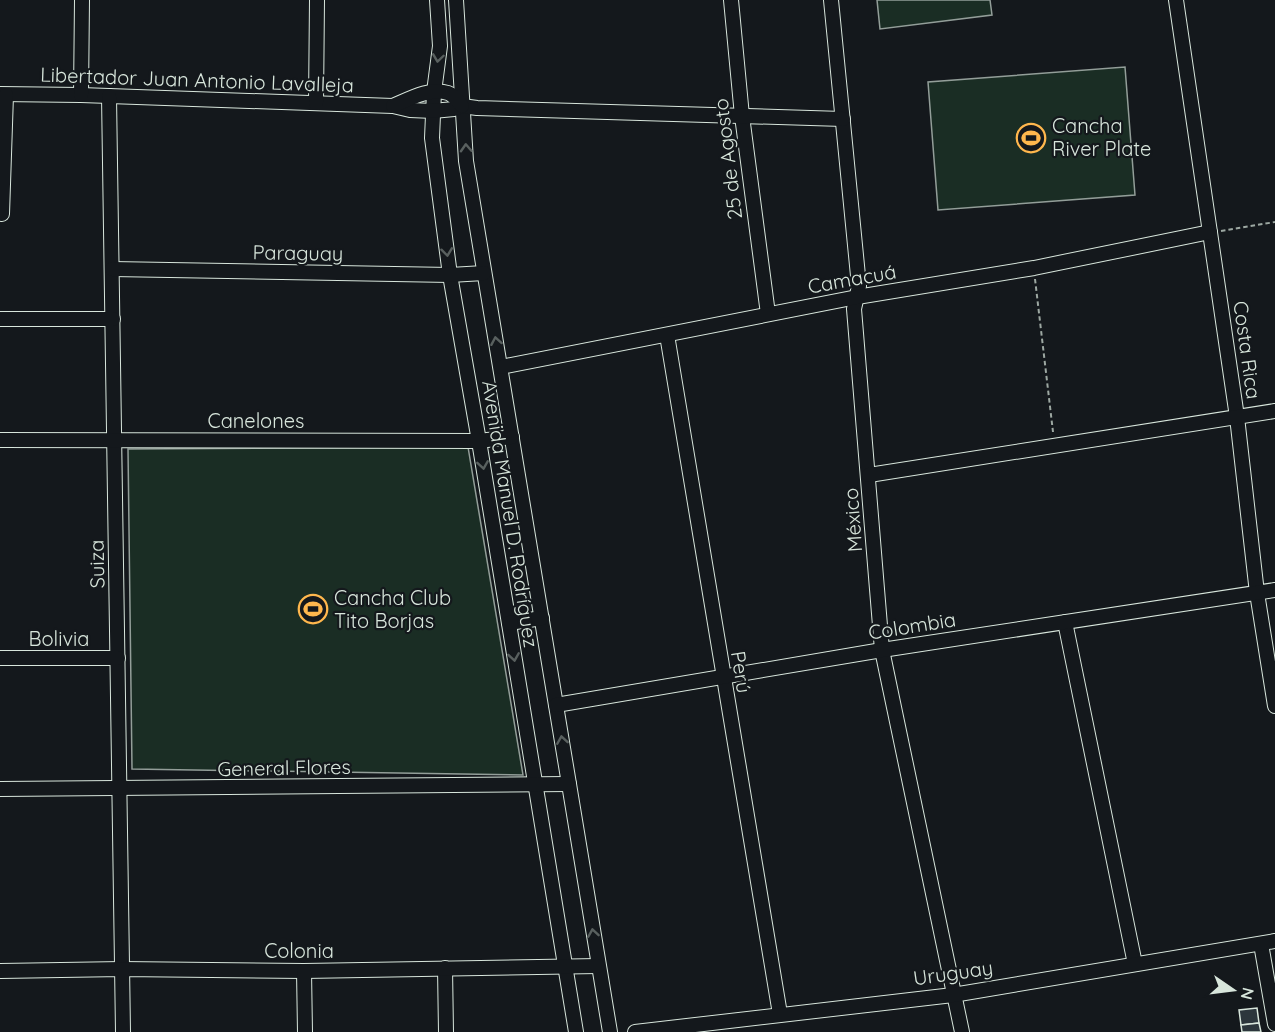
<svg xmlns="http://www.w3.org/2000/svg" width="1275" height="1032" font-family="Quicksand,sans-serif">
<rect width="100%" height="100%" fill="#14181c"/>
<g fill="#1a2d24" stroke="#939e99" stroke-width="1.5">
<polygon points="877,0 990,0 992,15 880,29"/>
<polygon points="1125,67 1135,195 938,210 928,82"/>
<polygon points="468,447 523,775 132,769 128,449"/>
</g>
<g fill="#2c363c" stroke="#d8e6dc" stroke-width="1.5">
<polygon points="1257,1008 1259,1023 1241,1025 1239,1010"/>
<polygon points="1259,1023 1261,1032 1242,1032 1241,1025"/>
</g>
<g fill="none" stroke-linecap="round" stroke-linejoin="round">
<g stroke="#d8e6dc" stroke-width="16">
<g id="minor">
<polyline points="437,0 440,46 434,92 432,138 450,275 479,441 576,1032"/>
<polyline points="456,0 466,161 610,1032"/>
<polyline points="731,0 742,116 768,314"/>
<polyline points="831,0 859,286 854,309 882,650 962,1032"/>
<polyline points="1176,0 1237,417 1257,593 1275,706"/>
<polyline points="0,94 81,95 393,106 410,110 433,111 454,109 462,106 477,108 843,119"/>
<polyline points="81,95 82,0"/>
<polyline points="109,96 123,1032"/>
<polyline points="316,103 317,0"/>
<path d="M393,106c16,-7 37,-19 55,-13 6,2 10,8 14,13"/>
<polyline points="2,214 6,95"/>
<polyline points="112,269 450,275 484,273"/>
<polyline points="0,319 113,319"/>
<polyline points="667,335 780,1014"/>
<polyline points="501,367 857,297 1034,268 1210,232"/>
<polyline points="0,440 479,441 512,437"/>
<polyline points="869,475 1275,411"/>
<polyline points="1065,622 1135,964"/>
<polyline points="509,623 542,618"/>
<polyline points="0,658 118,658"/>
<polyline points="556,705 882,650 1275,590"/>
<polyline points="0,789 569,784"/>
<polyline points="1261,944 1275,1024"/>
<polyline points="445,968 446,1032"/>
<polyline points="0,971 122,969 304,971 598,966"/>
<polyline points="304,971 305,1032"/>
<polyline points="635,1032 953,995 1275,941"/>
</g>
</g>
<g stroke="#9da8a2" stroke-width="2" stroke-dasharray="4.5 3" stroke-linecap="butt">
<polyline points="1221,231 1275,222"/>
<polyline points="1035,279 1053,432"/>
</g>
<use href="#minor" stroke="#14181c" stroke-width="14"/>
</g>
<defs><path id="oneway-chevron" d="M-2-3.5L2.5 0L-2 3.5" fill="none" stroke-width="1.6" stroke-linecap="round" stroke-linejoin="round" transform="scale(1.5)"/></defs>
<g stroke="#59605f">
<use href="#oneway-chevron" transform="translate(438 58) rotate(98)"/>
<use href="#oneway-chevron" transform="translate(466 148) rotate(-93)"/>
<use href="#oneway-chevron" transform="translate(447 252) rotate(83)"/>
<use href="#oneway-chevron" transform="translate(496 341) rotate(-100)"/>
<use href="#oneway-chevron" transform="translate(483 465) rotate(81)"/>
<use href="#oneway-chevron" transform="translate(514 657) rotate(81)"/>
<use href="#oneway-chevron" transform="translate(562 740) rotate(-99)"/>
<use href="#oneway-chevron" transform="translate(593 933) rotate(-99)"/>
</g>
<defs>
<g id="stadium-ring" transform="scale(1.5)"><circle r="9.5" fill="#14181c" stroke="#ffb74d" stroke-width="1.5"/><path d="M0-5a6.5 5 0 1 0 0 10a6.5 5 0 1 0 0-10ZM-3.5-1.8h7v3.6h-7Z" fill="#ffb74d"/></g>
</defs>
<g fill-rule="evenodd">
<use href="#stadium-ring" x="1031" y="138"/>
<use href="#stadium-ring" x="313" y="609"/>
</g>
<g text-anchor="middle" stroke-width="4.5" stroke-linejoin="round" paint-order="stroke">
<g font-size="20" fill="#d8e6dc" stroke="#14181c">
<text transform="translate(197 80) rotate(2)" y="7">Libertador Juan Antonio Lavalleja</text>
<text transform="translate(728 159) rotate(-97)" y="7">25 de Agosto</text>
<text transform="translate(298 253) rotate(1)" y="7">Paraguay</text>
<text transform="translate(852 279) rotate(-10)" y="7">Camacuá</text>
<text transform="translate(1247 350) rotate(82)" y="7">Costa Rica</text>
<text x="256" y="428">Canelones</text>
<text transform="translate(510 514) rotate(81)" y="7">Avenida Manuel D. Rodríguez</text>
<text transform="translate(853 520) rotate(-94)" y="7">México</text>
<text transform="translate(97 564) rotate(-91)" y="7">Suiza</text>
<text transform="translate(912 626) rotate(-9)" y="7">Colombia</text>
<text x="59" y="646">Bolivia</text>
<text transform="translate(741 672) rotate(81)" y="7">Perú</text>
<text transform="translate(284 768) rotate(-1)" y="7">General Flores</text>
<text x="299" y="958">Colonia</text>
<text transform="translate(953 973) rotate(-8)" y="7">Uruguay</text>
</g>
<g font-size="20" fill="#d8e6dc" stroke="#14181c" text-anchor="start">
<text x="1052" y="133">Cancha<tspan x="1052" dy="23">River Plate</tspan></text>
<text x="334" y="605">Cancha Club<tspan x="334" dy="23">Tito Borjas</tspan></text>
</g>
</g>
<g transform="translate(1233 990) rotate(104)" stroke="#14181c" stroke-width="4.5" paint-order="stroke">
<path d="M0-4.5L10 22L0 15L-10 22Z" fill="#d8e6dc"/>
<text y="-9" font-size="16" font-weight="bold" text-anchor="middle" fill="#d8e6dc">N</text>
</g>
</svg>
